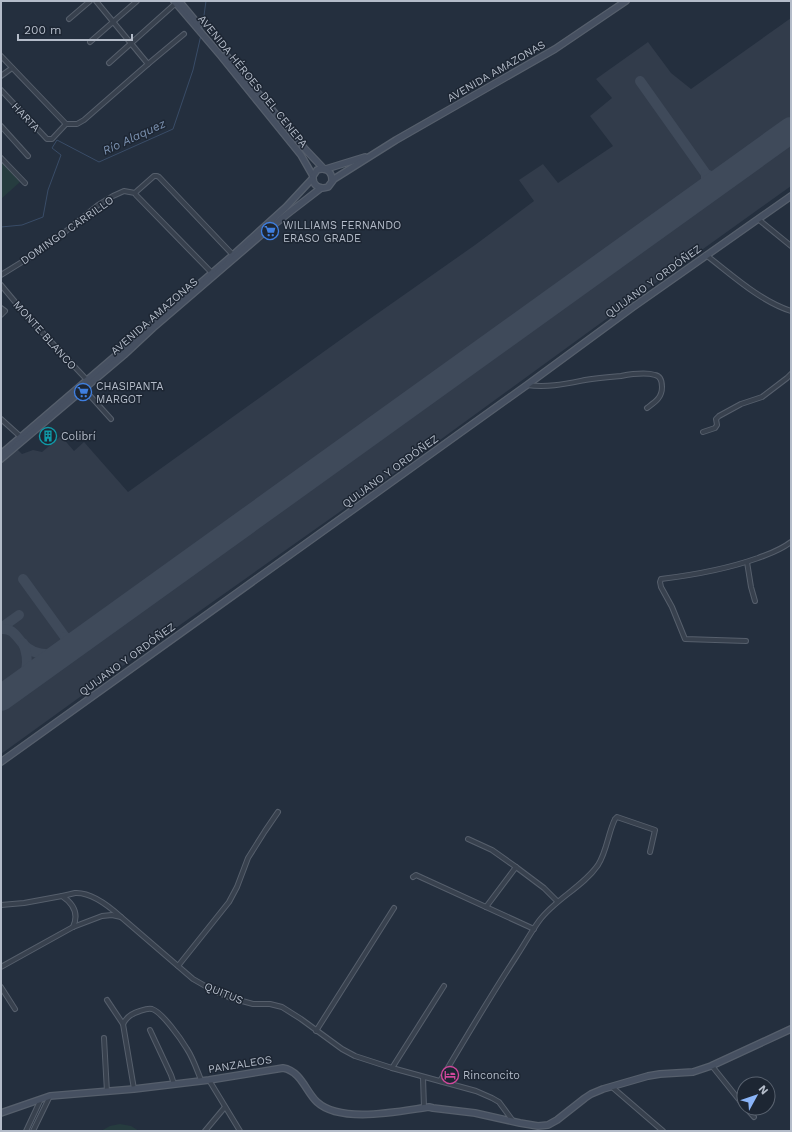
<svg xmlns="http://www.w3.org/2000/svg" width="792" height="1132" font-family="'Work Sans',sans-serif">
<rect width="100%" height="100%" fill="#242f3e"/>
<polygon fill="#323c4b" points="791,18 791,186 657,282 396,472 163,637 1,754 1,462 17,449 22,454 33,450 42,452 61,436 74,451 84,442 128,492 354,330 475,245 534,201 519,180 543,164 558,183 613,146 590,116 612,98 596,79 648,42 671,73 691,89"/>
<g fill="#263c3f">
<polygon points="3,163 20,182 1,199 1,165"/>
<polygon points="120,1124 131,1126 139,1131 101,1131 110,1126"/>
</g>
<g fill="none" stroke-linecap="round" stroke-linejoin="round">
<g stroke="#394c67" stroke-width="1">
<polyline points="202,30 206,1"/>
<polyline points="1,227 22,225 43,217 48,190 61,155 52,148 57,140 99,162 173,129 193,70 201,35"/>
</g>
<g stroke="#3f4a5a" stroke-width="10">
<path d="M640,81l66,93c8,4 13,5 22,2"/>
<path d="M697,198c6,-8 10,-13 9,-24"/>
<path d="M23,579l42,58c2,8 -1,13 -7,19"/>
<polyline points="1,628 19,615"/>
<path d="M1,629c12,-1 15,7 22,15 11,12 27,12 42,7"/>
<path d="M65,637c8,3 13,4 21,0"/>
<path d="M13,689c15,-12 17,-29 10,-46"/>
</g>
<polyline stroke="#3f4a5a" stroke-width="26" points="1,698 791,130"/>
<g stroke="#565f6c" stroke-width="6">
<g id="street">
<polyline points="96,1 148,64"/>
<polyline points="69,19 90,1"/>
<polyline points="90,42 137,1"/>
<polyline points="1,56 66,124"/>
<polyline points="109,63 176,3"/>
<polyline points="1,76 12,68"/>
<polyline points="1,90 47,139 52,139 66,124 77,124 84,120 148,64 184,34"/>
<polyline points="1,126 28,156"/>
<polyline points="1,158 25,183"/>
<polyline points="758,219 791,246"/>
<path d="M706,255c26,20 54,46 85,56"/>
<polyline points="212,273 136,195 135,193 137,191 154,176 157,176 159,177 233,255"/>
<polyline points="1,275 30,257 55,240 98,205 113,196 124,191 135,193"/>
<polyline points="1,285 26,315 88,381"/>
<polyline points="1,308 5,311 1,315"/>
<path d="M527,385c20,3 38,-1 58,-5 12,-2 24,-3 36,-4 11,-2 24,-4 34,-1 6,1 7,6 7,12 0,11 -7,15 -15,21"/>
<polyline points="84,389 111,419"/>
<polyline points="1,419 22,438"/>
<polyline points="703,432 715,428 717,425 716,419 719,416 741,404 762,397 787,378 791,374"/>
<polyline points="747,562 751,587 755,601"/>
<path d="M746,641l-61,-2 -13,-32 -11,-20 -1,-5 1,-3c33,-4 66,-10 97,-21 13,-5 21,-7 33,-16"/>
<polyline points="468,839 492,850 516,867 486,907"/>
<polyline points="516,867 544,888 557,901"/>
<polyline points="413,877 416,875 534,929"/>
<path d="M62,896c5,-1 9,-2 13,-3 16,-1 34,13 46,24"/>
<path d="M1,905l23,-2 38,-7c12,8 17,18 11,31"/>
<polyline points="178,966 229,902 237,887 248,858 265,831 278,812"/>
<polyline points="1,967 73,927 102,916 112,915 121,917 193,979 214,991 231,998 253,1004 270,1004 282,1007 301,1019 342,1049 355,1056 392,1068 476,1091 492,1098 499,1102 513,1121"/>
<polyline points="1,987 15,1009"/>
<polyline points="107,1000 123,1024"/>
<polyline points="150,1030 171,1075 174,1084"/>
<polyline points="316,1031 394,908"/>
<polyline points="104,1038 107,1092"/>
<polyline points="712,1066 744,1106"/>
<polyline points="392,1068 444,986"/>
<polyline points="423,1077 424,1108"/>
<polyline points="209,1080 240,1131"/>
<path d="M440,1081c25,-42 49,-83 76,-124 8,-12 15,-25 23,-36 16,-22 44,-34 59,-56 9,-14 10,-32 17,-46l2,-2 38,13 -5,22"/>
<polyline points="612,1087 663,1131"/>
<path d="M134,1089l-11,-65c3,-6 10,-11 17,-13 3,-1 8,-3 12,-2 10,3 29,30 35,40 6,9 10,21 14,31"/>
<polyline points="746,1108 754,1117"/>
<polyline points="26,1131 41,1099"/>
<polyline points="33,1131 50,1096"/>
<polyline points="205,1131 225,1107"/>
</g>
</g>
<g stroke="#565f6c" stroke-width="8">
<g id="secondary">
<polyline points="174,1 221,56 301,155 313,176"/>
<polyline points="179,1 199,25"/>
<polyline points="226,55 306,150 324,169"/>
<polyline points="326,169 365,157"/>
<path d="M332,180c0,-9 -7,-13 -15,-10l-4,6c-1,9 6,14 15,11l6,-8 62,-39 159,-91 71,-48"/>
<polyline points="1,454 233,255 286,207 312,179"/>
<polyline points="1,459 124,355 153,328 260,236 290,212 321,188"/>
<polyline points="1,762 527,385 633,307 791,196"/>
<path d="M1,1113l49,-17 84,-7 75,-9 74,-12c18,3 23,24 34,34 24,22 83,9 112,5l4,1 42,5 45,10 18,3 10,-1 9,-5 28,-22 6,-4 12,-5 45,-13 12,-2 33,-2 18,-6 80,-37"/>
</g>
</g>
<use href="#street" stroke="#38414e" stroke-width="4"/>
<use href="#secondary" stroke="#465061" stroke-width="5.5"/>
</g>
<defs>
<g id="supermarket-ring" transform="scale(0.9)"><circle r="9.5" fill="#1d2633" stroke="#3f7fe0" stroke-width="1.5"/><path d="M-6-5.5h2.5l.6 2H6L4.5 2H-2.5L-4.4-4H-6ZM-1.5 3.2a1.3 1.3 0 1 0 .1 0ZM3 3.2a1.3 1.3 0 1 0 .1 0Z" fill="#3f7fe0"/></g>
<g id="building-ring" transform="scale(0.9)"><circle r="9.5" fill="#1d2633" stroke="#0f9aa8" stroke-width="1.5"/><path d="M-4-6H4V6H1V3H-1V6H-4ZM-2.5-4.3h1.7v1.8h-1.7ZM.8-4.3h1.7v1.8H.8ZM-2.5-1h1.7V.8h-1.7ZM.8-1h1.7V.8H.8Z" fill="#0f9aa8"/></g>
<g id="hotel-ring" transform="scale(0.9)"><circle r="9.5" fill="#1d2633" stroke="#d1479c" stroke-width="1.5"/><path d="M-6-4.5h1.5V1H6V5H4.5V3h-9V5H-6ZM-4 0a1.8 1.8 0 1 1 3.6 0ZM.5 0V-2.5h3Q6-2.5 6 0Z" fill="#d1479c"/></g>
</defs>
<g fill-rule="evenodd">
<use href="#supermarket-ring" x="270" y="231"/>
<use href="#supermarket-ring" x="83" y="392"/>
<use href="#building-ring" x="48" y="436"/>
<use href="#hotel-ring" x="450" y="1075"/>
</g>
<g text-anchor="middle" stroke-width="3" stroke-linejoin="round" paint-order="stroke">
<g font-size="11" fill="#b4bcc9" stroke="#1d2633">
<text transform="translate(496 71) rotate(-30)" y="4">AVENIDA AMAZONAS</text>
<text transform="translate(253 81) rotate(51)" y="4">AVENIDA HÉROES DEL CENEPA</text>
<text transform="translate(26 117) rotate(47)" y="4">HARTA</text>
<text transform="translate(67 230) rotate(-35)" y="4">DOMINGO CARRILLO</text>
<text transform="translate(653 281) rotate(-36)" y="4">QUIJANO Y ORDÓÑEZ</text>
<text transform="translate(154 316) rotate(-41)" y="4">AVENIDA AMAZONAS</text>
<text transform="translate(45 335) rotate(48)" y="4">MONTE BLANCO</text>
<text transform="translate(390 471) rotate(-36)" y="4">QUIJANO Y ORDÓÑEZ</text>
<text transform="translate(127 659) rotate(-36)" y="4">QUIJANO Y ORDÓÑEZ</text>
<text transform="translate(224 993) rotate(22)" y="4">QUITUS</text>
<text transform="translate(240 1064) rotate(-9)" y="4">PANZALEOS</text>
</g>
<g font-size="11" fill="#b4bcc9" stroke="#1d2633" text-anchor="start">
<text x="283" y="229">WILLIAMS FERNANDO<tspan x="283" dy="13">ERASO GRADE</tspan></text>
<text x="96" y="390">CHASIPANTA<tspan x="96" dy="13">MARGOT</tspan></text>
<text x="61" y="440">Colibrí</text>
<text x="463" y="1079">Rinconcito</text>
</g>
<g font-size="12" font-style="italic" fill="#7c92b1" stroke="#1d2633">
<text transform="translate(134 137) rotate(-25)" y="4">Río Alaquez</text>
</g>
</g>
<rect width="792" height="1132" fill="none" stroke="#b4bcc9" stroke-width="4"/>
<g transform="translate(756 1096) rotate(50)"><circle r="19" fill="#1d2633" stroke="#59626f"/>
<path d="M0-3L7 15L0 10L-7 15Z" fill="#8ab4f8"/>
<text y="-6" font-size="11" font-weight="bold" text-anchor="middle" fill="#b4bcc9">N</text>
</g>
<path d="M18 34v6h114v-6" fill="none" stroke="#b4bcc9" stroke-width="2"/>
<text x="24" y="34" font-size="12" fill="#b4bcc9" stroke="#1d2633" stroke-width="3" paint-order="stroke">200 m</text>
</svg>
